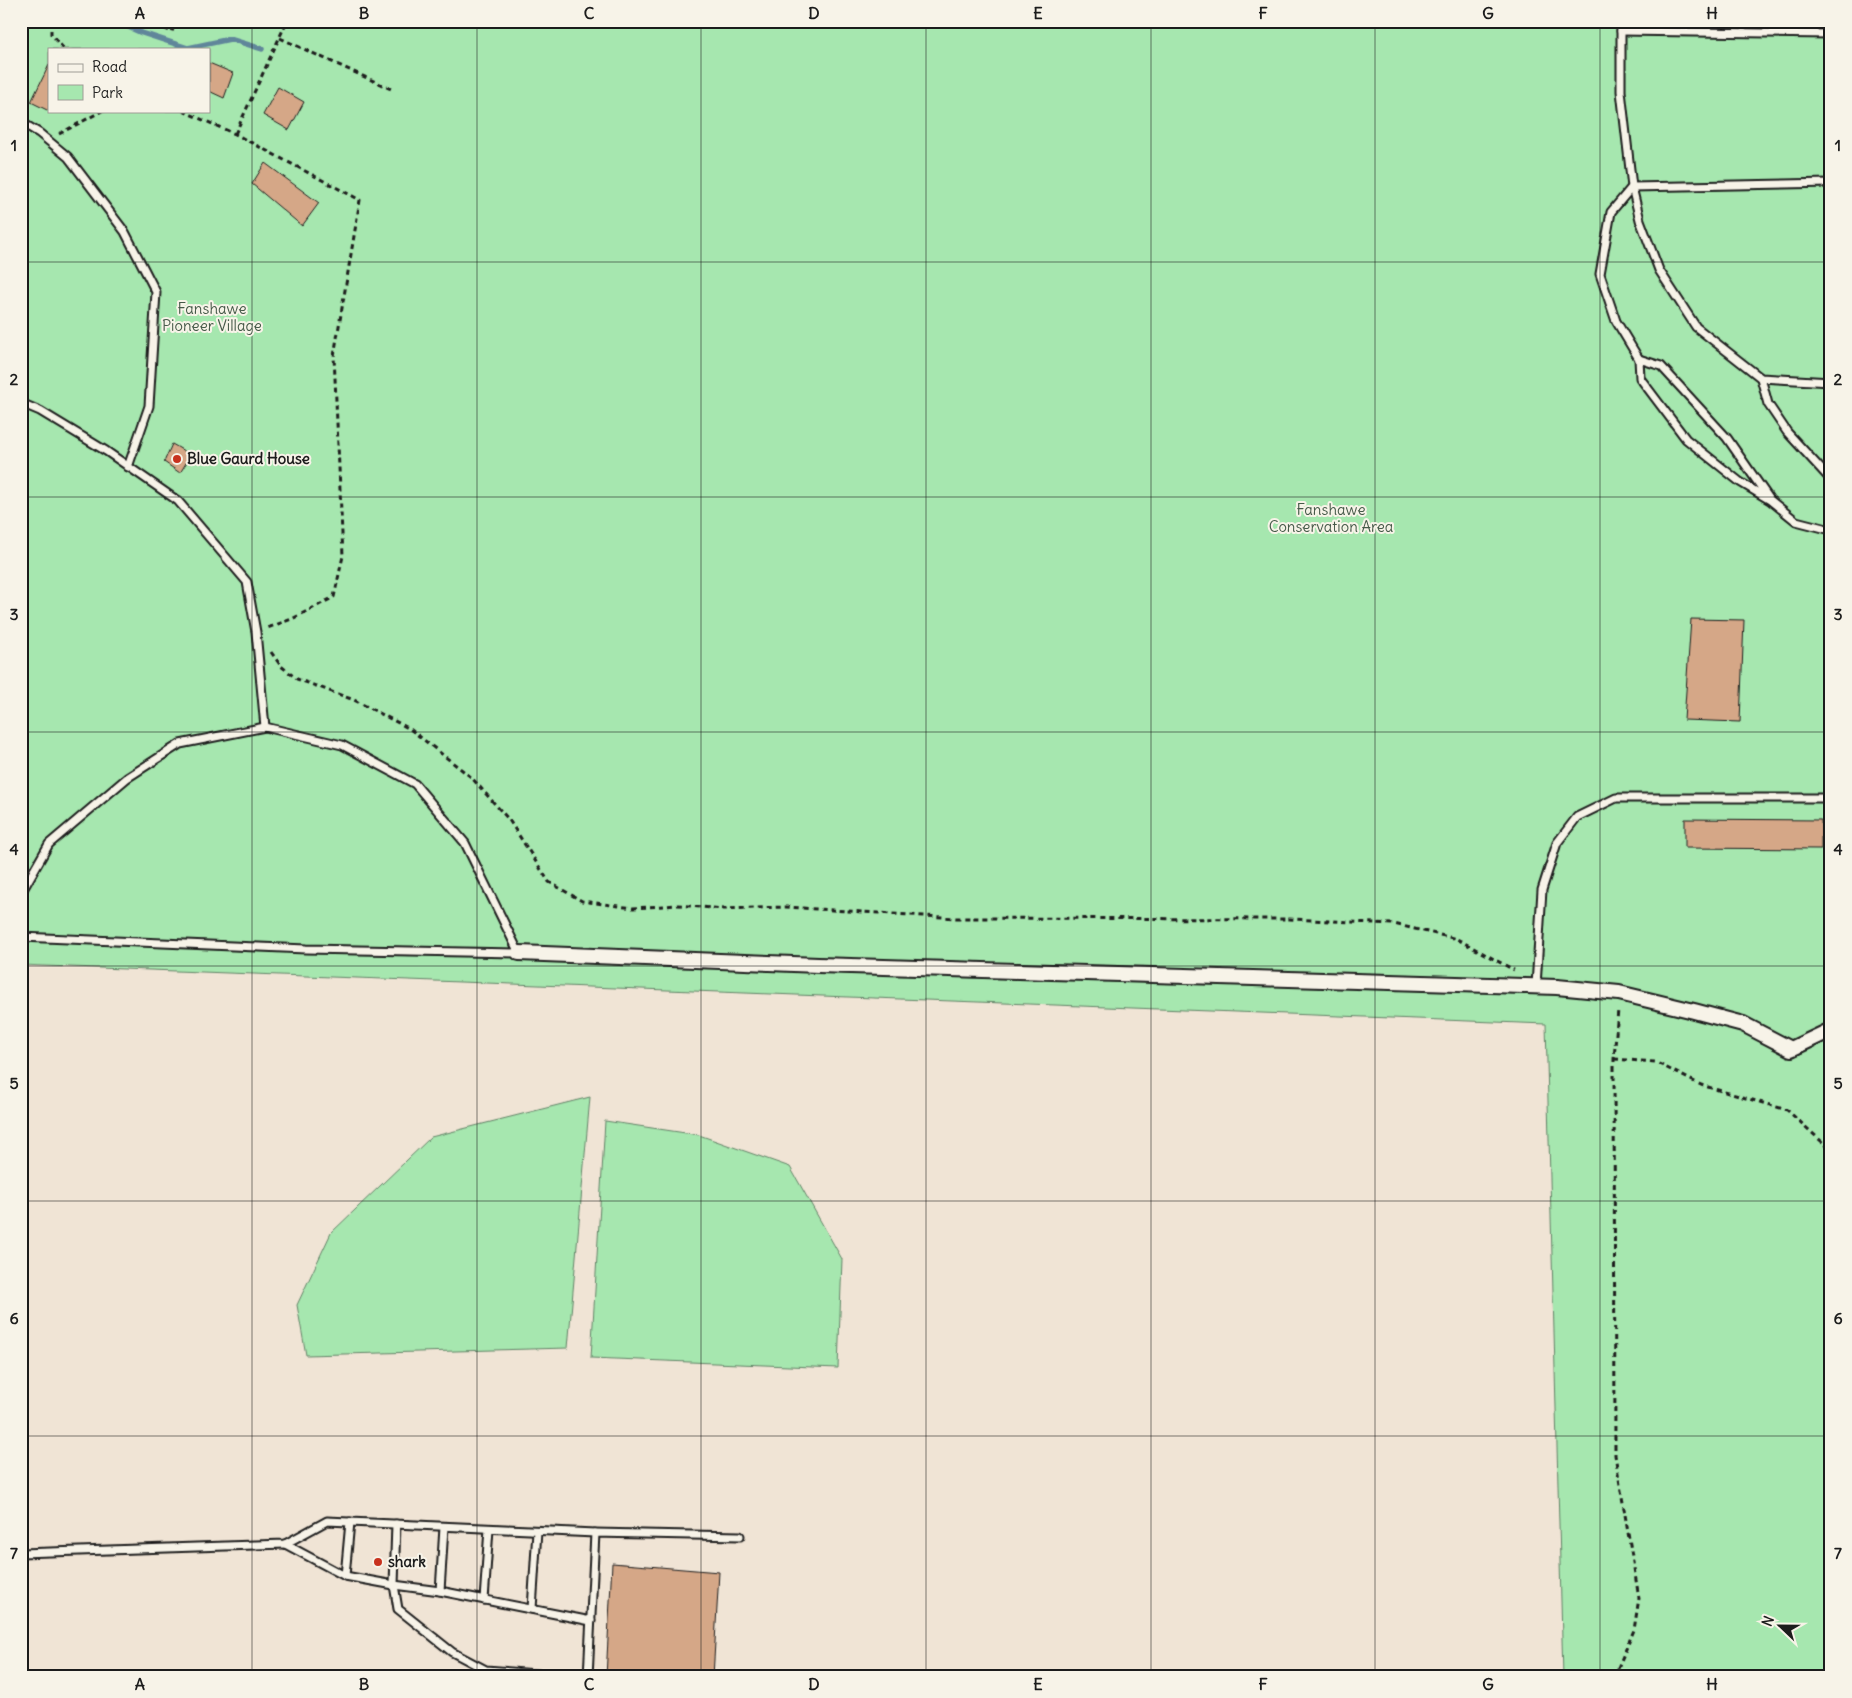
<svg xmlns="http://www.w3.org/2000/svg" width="1852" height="1698" font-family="Delius,sans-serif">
<rect width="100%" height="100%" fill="#f0e4d5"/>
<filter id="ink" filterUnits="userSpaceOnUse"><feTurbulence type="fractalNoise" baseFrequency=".02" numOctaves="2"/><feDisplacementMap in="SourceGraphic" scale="10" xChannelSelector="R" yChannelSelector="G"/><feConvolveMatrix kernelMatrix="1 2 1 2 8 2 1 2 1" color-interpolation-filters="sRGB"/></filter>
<g filter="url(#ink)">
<g fill="#a6e7af" stroke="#618266" fill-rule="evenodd">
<path d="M21,21h1810v1656h-268l-17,-653 -1525,-59zM49,49h160v62h-160z"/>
<polygon points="590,1097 568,1348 306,1355 297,1305 331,1233 431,1137"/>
<polygon points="605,1121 699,1135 790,1167 842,1259 838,1368 591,1358"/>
</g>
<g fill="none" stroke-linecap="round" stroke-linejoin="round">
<polyline stroke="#60869a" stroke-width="5.5" points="115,21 142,33 188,48 230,39 262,49"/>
</g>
<g fill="#d5a787" stroke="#1c1c1c">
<polygon points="209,63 233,73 224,98 209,91"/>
<polygon points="49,65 49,111 31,102"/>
<polygon points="278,87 304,102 289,130 263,115"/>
<polygon points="265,163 319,203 302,226 252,184"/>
<polygon points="172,444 191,455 180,473 164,462"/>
<polygon points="1691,619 1744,620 1740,722 1684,720"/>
<polygon points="1685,819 1821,820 1821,849 1685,848"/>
<polygon points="612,1563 719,1572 713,1677 606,1677"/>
</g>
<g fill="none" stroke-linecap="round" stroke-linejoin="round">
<g stroke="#1c1c1c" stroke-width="11">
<g id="service">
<polyline points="1621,21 1621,91 1632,187 1640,220 1659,270 1696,327 1761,378 1831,382"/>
<polyline points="1621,31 1831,34"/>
<polyline points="21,122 39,133 68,157 125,232 156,292 149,406 128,467"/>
<polyline points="1639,359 1616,321 1600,274 1611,212 1632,187 1831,183"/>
<polyline points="1761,378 1768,404 1787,432 1831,480"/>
<polyline points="21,403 40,411 106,451 178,501 247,582 256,632 265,727"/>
<polyline points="1770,500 1727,438 1661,366 1639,359 1640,378 1686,439 1740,482 1770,500 1796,521 1831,530"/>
<polyline points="21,893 49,844 127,778 180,744 265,727 342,745 415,784 465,843 519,953 306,949 21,937"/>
<polyline points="1536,986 1542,890 1557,843 1577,817 1616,798 1831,798"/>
<polyline points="396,1524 394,1585 440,1591 591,1621"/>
<polyline points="285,1544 345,1576 394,1585 398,1609 452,1652 486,1670 575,1677"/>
<polyline points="21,1553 285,1544 327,1521 595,1533"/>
<polyline points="345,1576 350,1522"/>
<polyline points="440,1591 444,1527"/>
<polyline points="484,1600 489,1529"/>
<polyline points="532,1609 537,1531"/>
<polyline points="588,1677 595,1533 740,1536"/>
</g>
</g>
<g stroke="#1c1c1c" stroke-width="18">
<polyline id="minor" points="519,953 818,965 1557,987 1619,993 1694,1011 1743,1024 1791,1049 1831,1030"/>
</g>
<g stroke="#1c1c1c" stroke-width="3" stroke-dasharray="5 4" stroke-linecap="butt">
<polyline points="51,21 51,34 64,49"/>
<polyline points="148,21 172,32 174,25"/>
<polyline points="280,38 391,89"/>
<polyline points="183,111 235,134 360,200 334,356 343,556 334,597 292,619 267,628"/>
<polyline points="59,134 102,111"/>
<polyline points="235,134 287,21"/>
<polyline points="271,652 281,666 297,679 354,700 410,729 471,777 509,820 549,882 582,901 633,908 678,905 724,909 786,907 956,918 1290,919 1394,924 1457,939 1514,970"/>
<polyline points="1614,1059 1655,1062 1701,1085 1787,1110 1831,1150"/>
<polyline points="1616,1677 1617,1670 1634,1630 1639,1598 1615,1455 1614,1059 1618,1009"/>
</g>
<use href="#service" stroke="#f7f3e8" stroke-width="7"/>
<use href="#minor" stroke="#f7f3e8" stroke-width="14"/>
</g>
</g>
<path fill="none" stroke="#1c1c1c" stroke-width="1" stroke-opacity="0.55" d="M252,21v1656M477,21v1656M701,21v1656M926,21v1656M1151,21v1656M1375,21v1656M1600,21v1656M21,262h1810M21,497h1810M21,732h1810M21,966h1810M21,1201h1810M21,1436h1810"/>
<g fill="#c8321e" stroke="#f7f3e8" stroke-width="2">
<circle cx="177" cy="459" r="5"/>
<circle cx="378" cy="1562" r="5"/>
</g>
<g text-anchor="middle" stroke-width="4" stroke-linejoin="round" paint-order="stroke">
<g font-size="15" fill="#455948" stroke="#f7f3e8">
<text x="212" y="314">Fanshawe<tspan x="212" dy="17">Pioneer Village</tspan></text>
<text x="1331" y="515">Fanshawe<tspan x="1331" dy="17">Conservation Area</tspan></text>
</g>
<g font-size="15" font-weight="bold" fill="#1c1c1c" stroke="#f7f3e8" text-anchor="start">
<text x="187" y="464">Blue Gaurd House</text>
<text x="388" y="1567">shark</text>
</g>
</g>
<rect width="1852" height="1698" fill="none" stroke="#f7f3e8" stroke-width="55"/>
<rect x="48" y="48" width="162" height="65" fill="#f7f3e8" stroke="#9f9d96"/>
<rect x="58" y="64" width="25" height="8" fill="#f7f3e8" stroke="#9f9d96"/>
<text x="92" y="72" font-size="15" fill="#1c1c1c">Road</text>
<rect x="58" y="85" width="25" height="15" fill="#a6e7af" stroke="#9f9d96"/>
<text x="92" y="98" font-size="15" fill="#1c1c1c">Park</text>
<g transform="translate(1780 1626) rotate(292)" stroke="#f7f3e8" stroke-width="4" paint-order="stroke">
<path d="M0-4L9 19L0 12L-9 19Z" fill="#1c1c1c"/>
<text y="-8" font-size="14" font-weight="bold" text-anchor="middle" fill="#1c1c1c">N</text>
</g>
<rect x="28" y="28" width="1796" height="1642" fill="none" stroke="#1c1c1c" stroke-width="2"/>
<g font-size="16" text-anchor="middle" font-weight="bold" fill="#1c1c1c">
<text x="140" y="19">A</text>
<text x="364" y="19">B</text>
<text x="589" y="19">C</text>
<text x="814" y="19">D</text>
<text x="1038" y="19">E</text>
<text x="1263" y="19">F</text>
<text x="1488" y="19">G</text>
<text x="1712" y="19">H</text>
<text x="14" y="151">1</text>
<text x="1838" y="151">1</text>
<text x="14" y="385">2</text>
<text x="1838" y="385">2</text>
<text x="14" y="620">3</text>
<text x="1838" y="620">3</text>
<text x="14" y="855">4</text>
<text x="1838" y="855">4</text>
<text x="14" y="1089">5</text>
<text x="1838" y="1089">5</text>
<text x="14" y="1324">6</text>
<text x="1838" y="1324">6</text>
<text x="14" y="1559">7</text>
<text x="1838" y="1559">7</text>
<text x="140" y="1690">A</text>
<text x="364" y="1690">B</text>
<text x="589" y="1690">C</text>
<text x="814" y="1690">D</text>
<text x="1038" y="1690">E</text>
<text x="1263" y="1690">F</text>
<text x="1488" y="1690">G</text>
<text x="1712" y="1690">H</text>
</g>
</svg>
